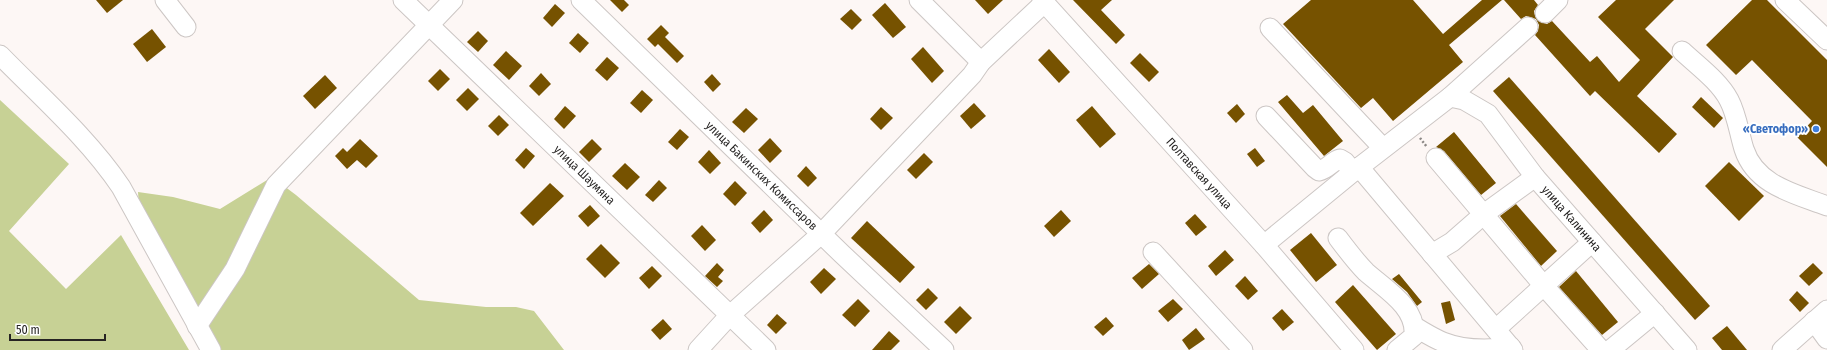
<svg xmlns="http://www.w3.org/2000/svg" width="1827" height="350" font-family="'Fira Sans Condensed',sans-serif">
<rect width="100%" height="100%" fill="#fdf7f5"/>
<g fill="#c7d195">
<polygon points="0,100 69,164 9,231 66,289 121,235 189,350 0,350"/>
<polygon points="272,177 296,195 419,300 486,307 516,307 534,311 564,350 216,350 139,206 138,192 173,197 220,209"/>
</g>
<g fill="#765200">
<polygon points="96,0 123,0 107,13"/>
<polygon points="610,0 624,0 629,5 622,12"/>
<polygon points="975,0 1003,0 988,14"/>
<polygon points="1073,0 1112,0 1101,10 1125,35 1116,44"/>
<polygon points="1311,0 1413,0 1443,34 1482,0 1502,0 1449,45 1463,62 1393,121 1373,98 1361,108 1283,24"/>
<polygon points="1504,0 1534,0 1538,5 1534,11 1535,16 1538,21 1547,24 1552,21 1590,62 1597,56 1619,82 1640,60 1598,17 1616,0 1674,0 1645,29 1673,57 1637,96 1677,134 1659,153 1595,91 1590,96 1535,35 1538,31 1539,25 1536,19 1526,16 1521,19"/>
<polygon points="1752,0 1767,0 1827,60 1827,167 1797,137 1812,121 1752,60 1736,75 1706,45"/>
<polygon points="885,3 906,27 893,38 872,15"/>
<polygon points="555,4 565,13 552,27 543,18"/>
<polygon points="851,9 862,20 852,30 840,19"/>
<polygon points="661,25 669,33 665,37 684,56 677,63 658,44 655,47 647,39"/>
<polygon points="152,29 166,47 147,62 133,44"/>
<polygon points="478,31 488,41 478,52 467,42"/>
<polygon points="578,33 589,43 580,53 569,43"/>
<polygon points="923,47 944,71 932,83 911,59"/>
<polygon points="1049,49 1070,72 1059,83 1038,60"/>
<polygon points="506,51 522,66 509,80 493,65"/>
<polygon points="1140,53 1159,72 1149,82 1130,63"/>
<polygon points="607,57 619,68 607,81 595,70"/>
<polygon points="440,69 450,79 438,91 428,81"/>
<polygon points="541,73 551,84 539,96 529,86"/>
<polygon points="712,74 721,84 713,92 704,82"/>
<polygon points="325,75 337,88 315,109 303,96"/>
<polygon points="1509,77 1710,306 1695,320 1493,91"/>
<polygon points="468,88 479,99 467,111 456,100"/>
<polygon points="642,90 653,100 641,113 630,103"/>
<polygon points="1287,95 1303,113 1313,105 1343,141 1324,156 1278,102"/>
<polygon points="1701,97 1723,118 1714,128 1692,107"/>
<polygon points="974,103 986,116 971,129 960,116"/>
<polygon points="1237,104 1245,114 1236,123 1227,113"/>
<polygon points="565,106 576,116 564,129 554,119"/>
<polygon points="1092,106 1116,134 1100,148 1076,120"/>
<polygon points="881,107 893,118 881,130 870,119"/>
<polygon points="746,108 758,119 744,133 732,122"/>
<polygon points="499,115 509,125 498,136 488,126"/>
<polygon points="680,129 689,137 677,150 668,142"/>
<polygon points="1454,132 1496,183 1481,195 1444,151 1436,147"/>
<polygon points="770,138 782,151 770,163 758,150"/>
<polygon points="360,139 378,156 366,168 357,160 347,169 335,156 343,148 347,152"/>
<polygon points="592,139 602,149 589,162 579,152"/>
<polygon points="526,148 535,156 524,169 515,160"/>
<polygon points="1255,148 1265,161 1257,167 1247,154"/>
<polygon points="709,150 721,163 710,174 698,162"/>
<polygon points="924,153 933,162 916,179 907,170"/>
<polygon points="1729,162 1764,196 1739,221 1705,186"/>
<polygon points="625,163 640,177 627,190 612,176"/>
<polygon points="806,166 817,178 808,187 797,176"/>
<polygon points="659,180 667,188 653,202 645,195"/>
<polygon points="735,181 747,193 735,206 723,194"/>
<polygon points="550,183 564,196 533,226 520,213"/>
<polygon points="1516,204 1557,251 1541,266 1500,216"/>
<polygon points="590,205 600,216 588,227 578,216"/>
<polygon points="764,210 773,220 760,233 751,223"/>
<polygon points="1061,210 1071,221 1054,237 1044,226"/>
<polygon points="1195,214 1207,227 1196,236 1185,223"/>
<polygon points="867,221 915,267 900,283 851,238"/>
<polygon points="702,225 716,240 705,251 691,236"/>
<polygon points="1311,233 1337,265 1316,282 1290,250"/>
<polygon points="601,244 620,263 605,278 586,259"/>
<polygon points="1225,250 1234,260 1216,276 1208,266"/>
<polygon points="717,263 724,270 718,277 723,281 717,287 705,276"/>
<polygon points="1813,263 1823,273 1809,286 1799,276"/>
<polygon points="1149,264 1159,274 1142,289 1132,278"/>
<polygon points="652,266 662,276 649,289 639,278"/>
<polygon points="824,268 836,279 821,294 810,282"/>
<polygon points="1576,271 1618,322 1602,335 1559,287"/>
<polygon points="1399,274 1422,302 1417,306 1407,292 1392,279"/>
<polygon points="1245,276 1258,291 1248,300 1235,286"/>
<polygon points="1353,285 1396,334 1377,350 1335,302"/>
<polygon points="928,288 938,298 926,310 916,300"/>
<polygon points="1797,291 1809,303 1800,312 1789,300"/>
<polygon points="858,299 870,311 855,327 842,315"/>
<polygon points="1173,299 1183,309 1168,322 1158,311"/>
<polygon points="1450,301 1455,320 1446,324 1441,303"/>
<polygon points="960,306 972,318 956,334 944,322"/>
<polygon points="1282,309 1294,322 1283,331 1272,318"/>
<polygon points="777,314 787,323 776,334 767,325"/>
<polygon points="1106,317 1114,326 1103,336 1094,327"/>
<polygon points="663,319 672,329 660,340 651,330"/>
<polygon points="1727,326 1747,350 1722,350 1712,338"/>
<polygon points="1196,328 1205,339 1189,350 1182,340"/>
<polygon points="889,331 900,341 891,350 872,350"/>
</g>
<g fill="none" stroke-linecap="round" stroke-linejoin="round">
<g stroke="#ccc6c4" stroke-width="21">
<g id="minor">
<polyline points="165,0 186,27"/>
<path id="s1" d="M403,0l363,350"/>
<path id="s2" d="M581,0l261,254 102,96"/>
<polyline points="919,0 981,62"/>
<path id="s3" d="M1042,0l222,245 90,105"/>
<polyline points="1785,0 1827,40"/>
<polyline points="1545,13 1558,0"/>
<polyline points="1270,28 1383,148"/>
<path d="M1682,51c16,15 37,30 47,49 8,15 10,33 15,49 12,37 52,45 83,57"/>
<path d="M0,55c41,42 88,83 121,132l90,163"/>
<path id="s4" d="M1450,97l14,3 24,14 47,63 152,173"/>
<path d="M1266,116l49,52 4,3c9,-2 13,-10 21,-12l5,3 8,10"/>
<polyline points="1436,158 1544,286 1601,350"/>
<polyline points="1359,167 1513,350"/>
<path d="M1338,238c9,12 18,24 28,34 19,17 51,35 48,64l-17,14"/>
<polyline points="1264,245 1353,172 1450,97 1528,27"/>
<polyline points="1153,252 1243,350"/>
<polyline points="1432,254 1452,242 1484,214 1535,177"/>
<polyline points="1814,321 1827,339"/>
<polyline points="197,326 235,269 276,185 453,0"/>
<path d="M1415,327c9,5 18,11 28,15 20,8 46,8 68,5"/>
<polyline points="1496,329 1592,242"/>
<polyline points="698,350 729,316 821,234 972,75 981,62 1044,3"/>
<polyline points="1610,350 1655,313"/>
<polyline points="1782,350 1827,310"/>
</g>
</g>
<polyline stroke="#8c8886" stroke-width="2.5" stroke-dasharray="2 2" stroke-linecap="butt" points="1420,138 1427,147"/>
<use href="#minor" stroke="#fff" stroke-width="19"/>
</g>
<circle fill="#3f7fe0" stroke="#fff" stroke-width="1.5" cx="1816" cy="129" r="4"/>
<g text-anchor="middle" stroke-width="4" stroke-linejoin="round" paint-order="stroke">
<g font-size="12" font-weight="bold" fill="#366cbe" stroke="#fff" text-anchor="end">
<text x="1808" y="133">«Светофор»</text>
</g>
<g font-size="12" fill="#262423" stroke="#fff">
<text dy="4" stroke="none"><textPath href="#s3" startOffset="234">Полтавская улица</textPath></text>
<text dy="4" stroke="none"><textPath href="#s1" startOffset="252">улица Шаумяна</textPath></text>
<text dy="4" stroke="none"><textPath href="#s2" startOffset="252">улица Бакинских Комиссаров</textPath></text>
<text dy="4" stroke="none"><textPath href="#s4" startOffset="176">улица Калинина</textPath></text>
</g>
</g>
<path d="M10 334v6h95v-6" fill="none" stroke="#262423" stroke-width="2"/>
<text x="16" y="334" font-size="12" fill="#262423" stroke="#ffffff" stroke-width="3" paint-order="stroke">50 m</text>
</svg>
